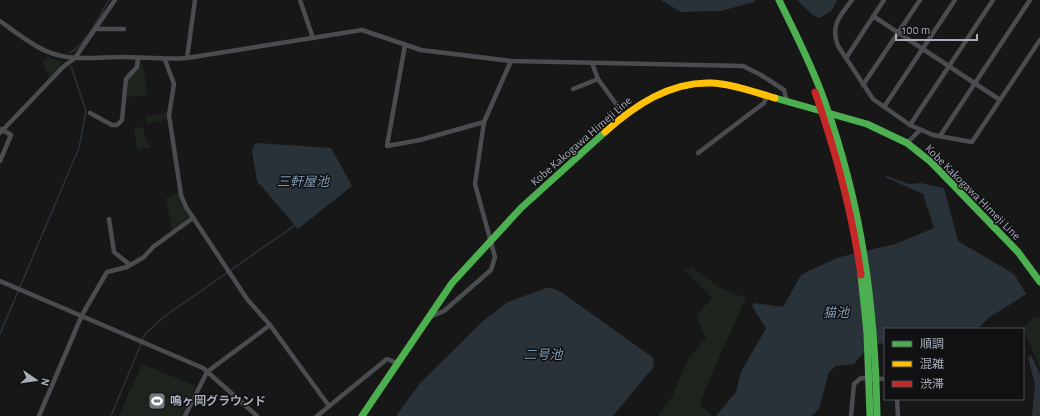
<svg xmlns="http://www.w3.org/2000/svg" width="1040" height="416" font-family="'Alegreya Sans','Noto Sans JP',sans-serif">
<rect width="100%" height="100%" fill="#171717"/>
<g fill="#1d241e">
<polygon points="47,57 61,61 60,67 49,78 42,61"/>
<polygon points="142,61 148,95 127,97 128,79"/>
<polygon points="168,112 168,119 146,124 146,117"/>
<polygon points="143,127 146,139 151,148 137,149 134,128"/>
<polygon points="179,192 190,217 172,231 166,198"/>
<polygon points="691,267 720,288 746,298 713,371 700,404 712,416 658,416 672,397 688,359 706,338 696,316 712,298 685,271"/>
<polygon points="1040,316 1040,368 1023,328 1033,318"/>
<polygon points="142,364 196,386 182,416 119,416"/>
</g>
<g fill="#2a3239">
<polygon points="661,0 756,0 754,2 721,11 681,12"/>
<polygon points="797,0 837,0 832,10 820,18 814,16"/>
<polygon points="257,143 331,148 352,186 298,229 257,181 252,151 254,145"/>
<polygon points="887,176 909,184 920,183 944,188 958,241 1014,274 1026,294 987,319 978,329 885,329 885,343 870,345 854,364 836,366 829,372 819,409 811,416 716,416 736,392 741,372 766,328 752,306 754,303 783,307 801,275 815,268 840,257 895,244 934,228 923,194 885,177"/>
<polygon points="546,288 552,288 561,292 652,357 654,363 652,369 613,416 396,416 421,382 483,321 508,302"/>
<polygon points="1031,355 1040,374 1040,416 1032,416 1035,384 1028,358"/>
</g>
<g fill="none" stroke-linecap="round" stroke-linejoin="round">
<g stroke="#2a3239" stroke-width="1.5">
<path d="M69,53c15,-5 32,-40 40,-53"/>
<polyline points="0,334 79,148 86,111 71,66"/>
<polyline points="111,416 145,334 165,316 294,226 294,223"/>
</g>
<g stroke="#4b4c50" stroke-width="4.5">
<polyline points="300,0 313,38"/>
<path d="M852,0c-12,16 -22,25 -14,46l35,53 37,26 14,6 9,4 39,7 68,-102"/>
<polyline points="873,16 1000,100"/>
<path d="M0,21c14,10 30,23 46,30 24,11 51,6 76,6 22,0 43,3 65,1l175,-28 59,20 90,11 232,5 18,9 23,15 3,11"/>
<polyline points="96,29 124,29"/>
<polyline points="405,45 387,146 420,140 484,122"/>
<polyline points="187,58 195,0"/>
<polyline points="846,58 884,0"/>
<polyline points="165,60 174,84 169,115 181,195 186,207 247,299 270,325 329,406"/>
<polyline points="592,63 598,79 624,115"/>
<polyline points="863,85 920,0"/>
<polyline points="573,89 598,79"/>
<polyline points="884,107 955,0"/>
<polyline points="90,113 112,125 117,125 122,120 126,79 137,67 138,58"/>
<polyline points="910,125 993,0"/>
<polyline points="0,133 63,67 75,58 115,0"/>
<polyline points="940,136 1030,0"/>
<polyline points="907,143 920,130"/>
<polyline points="698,153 764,103 767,96"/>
<polyline points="0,161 11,135 1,129"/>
<polyline points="109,219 114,252 130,265"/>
<polyline points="0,281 203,368 257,416"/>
<polyline points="430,317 444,311 491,270 495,257 475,184 477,170 484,122 511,61"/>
<polyline points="897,399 898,416"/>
<polyline points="39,416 82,315 107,272 127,267 144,257 153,247 193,218"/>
<polyline points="185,416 207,372 270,325"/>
<polyline points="317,416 387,359 397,363"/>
<polyline points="851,416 854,384 861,378 885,379"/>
</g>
<g stroke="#4caf50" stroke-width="7">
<path d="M779,0c16,33 33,65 45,100 38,105 51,205 53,316"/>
<polyline points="775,98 867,124 907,143 931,162 1018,252 1040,282"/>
<polyline points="861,275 867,333 870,416"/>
<polyline points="362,416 452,283 521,208 605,132"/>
</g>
<path stroke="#ffc107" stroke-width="7" d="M605,132c29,-26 65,-51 107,-49 21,1 42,9 63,15"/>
<path stroke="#c62828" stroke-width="7" d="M815,92c21,60 37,120 46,183"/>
</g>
<defs>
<g id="stadium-square" transform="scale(0.9)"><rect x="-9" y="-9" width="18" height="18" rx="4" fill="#757880" stroke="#111113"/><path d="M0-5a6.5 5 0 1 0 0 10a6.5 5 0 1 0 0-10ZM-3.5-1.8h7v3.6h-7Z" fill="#fff"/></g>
</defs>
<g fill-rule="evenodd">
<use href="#stadium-square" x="157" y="401"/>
</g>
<g text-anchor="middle" stroke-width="3" stroke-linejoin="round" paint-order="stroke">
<g font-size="12" fill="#a8adb8" stroke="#111113">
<text transform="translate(581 141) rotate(-41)" y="4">Kobe Kakogawa Himeji Line</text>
<text transform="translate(973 192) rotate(45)" y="4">Kobe Kakogawa Himeji Line</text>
</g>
<g font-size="12" font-weight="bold" fill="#a8adb8" stroke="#111113" text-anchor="start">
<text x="170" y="405">鳴ヶ岡グラウンド</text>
</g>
<g font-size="13" font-style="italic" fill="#7f9bb3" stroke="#111113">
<text x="303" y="186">三軒屋池</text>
<text x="836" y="317">猫池</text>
<text x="543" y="359">二号池</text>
</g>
</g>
<rect x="884" y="328" width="140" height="72" fill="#111113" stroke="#4d4f55"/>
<rect x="892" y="341" width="20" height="6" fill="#4caf50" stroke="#4d4f55"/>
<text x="920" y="348" font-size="12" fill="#a8adb8">順調</text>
<rect x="892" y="361" width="20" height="6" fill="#ffc107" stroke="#4d4f55"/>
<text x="920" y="368" font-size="12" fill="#a8adb8">混雑</text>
<rect x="892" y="381" width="20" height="6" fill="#c62828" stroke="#4d4f55"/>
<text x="920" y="388" font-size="12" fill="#a8adb8">渋滞</text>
<g transform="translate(36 380) rotate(103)" stroke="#111113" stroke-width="3" paint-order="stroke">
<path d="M0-3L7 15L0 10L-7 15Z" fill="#a8adb8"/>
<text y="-6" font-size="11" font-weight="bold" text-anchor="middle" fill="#a8adb8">N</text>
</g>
<path d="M896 34v6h81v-6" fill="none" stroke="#a8adb8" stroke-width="2"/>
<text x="902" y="34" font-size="12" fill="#a8adb8" stroke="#111113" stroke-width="3" paint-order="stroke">100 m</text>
</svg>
